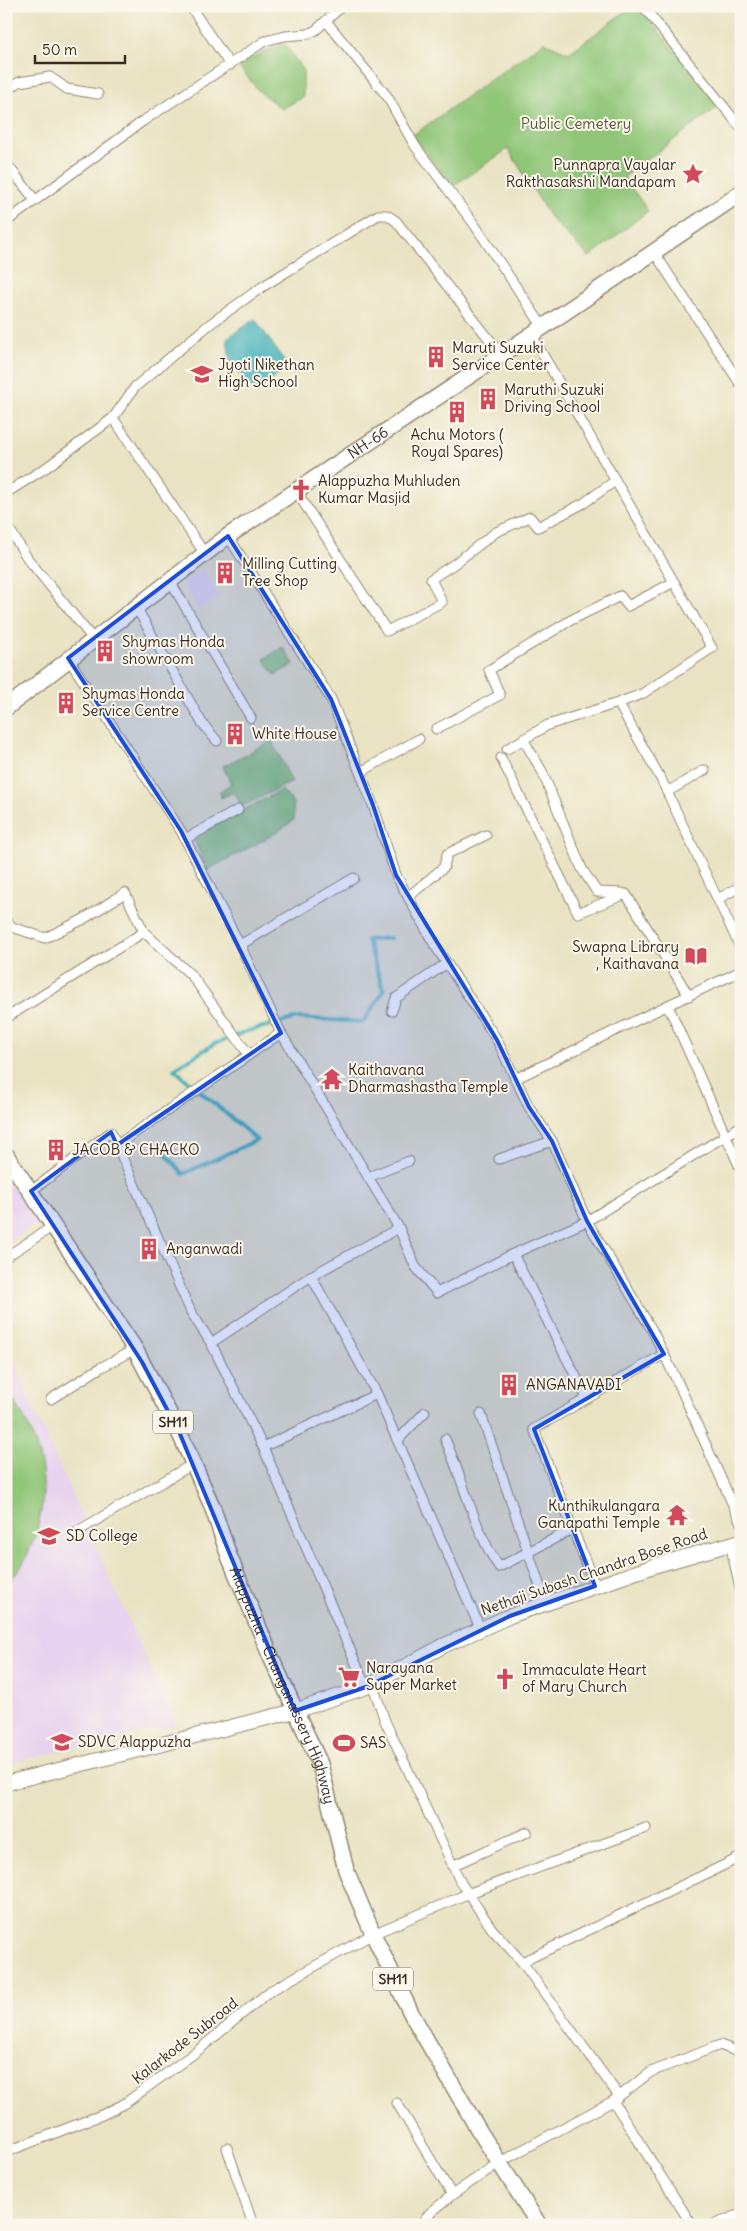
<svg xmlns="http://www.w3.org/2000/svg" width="747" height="2231" font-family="Delius,sans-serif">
<rect width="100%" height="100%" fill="#fbf7ec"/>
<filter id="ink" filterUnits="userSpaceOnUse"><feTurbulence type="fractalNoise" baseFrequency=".02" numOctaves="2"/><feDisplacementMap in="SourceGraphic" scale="10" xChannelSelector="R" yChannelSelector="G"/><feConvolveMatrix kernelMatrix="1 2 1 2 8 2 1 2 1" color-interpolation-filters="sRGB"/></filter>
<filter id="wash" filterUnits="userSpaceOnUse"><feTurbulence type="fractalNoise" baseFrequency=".0096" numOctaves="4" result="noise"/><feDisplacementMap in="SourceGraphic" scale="20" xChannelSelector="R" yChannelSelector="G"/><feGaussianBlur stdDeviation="1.12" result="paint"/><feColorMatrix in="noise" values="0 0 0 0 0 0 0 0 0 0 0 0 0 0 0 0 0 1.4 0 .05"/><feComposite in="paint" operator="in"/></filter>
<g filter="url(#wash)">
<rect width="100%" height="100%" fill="#e9e3c3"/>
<g fill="#e7d2ef">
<polygon points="203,569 218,596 199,610 183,583"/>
<polygon points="6,1174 38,1222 6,1245"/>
<polygon points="6,1347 176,1725 6,1764"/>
</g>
<g fill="#90c678" stroke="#66784b">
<polygon points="633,6 639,6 719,106 624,177 648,211 589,257 552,220 508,149 451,187 413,135 544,42 569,53"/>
<polygon points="285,44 303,71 303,97 282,109 260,92 238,66 270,49"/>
<polygon points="283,647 294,664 275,675 264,659"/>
<polygon points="272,741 292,782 242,806 234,792 221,798 220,791 231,784 223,766"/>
<polygon points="282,790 293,803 294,820 271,836 207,870 194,839 220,822"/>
<path d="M6,1391c19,21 37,63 37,92 1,35 -12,77 -37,103z"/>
</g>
<polygon fill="#3eaeb7" stroke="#3c6c6a" points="255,319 288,366 257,393 230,363 227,338"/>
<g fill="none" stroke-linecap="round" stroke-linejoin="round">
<polyline stroke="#3eaeb7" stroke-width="4" points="162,1149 183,1174 257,1140 174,1069 214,1044 248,1031 298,1018 363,1022 384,991 367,940 390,938"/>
</g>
</g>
<g filter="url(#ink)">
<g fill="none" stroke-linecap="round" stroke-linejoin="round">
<g stroke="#928670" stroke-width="11">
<g id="street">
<polyline points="190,6 230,65"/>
<polyline points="643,6 741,128"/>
<polyline points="326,21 387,96 415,146 474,224 543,327"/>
<polyline points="6,91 19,82 50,77 67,89 98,94"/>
<polyline points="6,163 35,200"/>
<polyline points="6,222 143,121 265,41 285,36 308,34 316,30 342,6"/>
<polyline points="654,252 741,385"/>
<polyline points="531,334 712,648 642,694 618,703 661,779 741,949"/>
<polyline points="296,491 387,631 442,602 431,579 454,564 496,532 530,517 538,527 584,503 615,481"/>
<polyline points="6,493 47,467 113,418"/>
<polyline points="6,524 28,559 93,639"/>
<polyline points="228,536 331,699 373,805 396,875 434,944 497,1040 529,1107 552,1141 587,1221 513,1254 437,1293 415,1266 399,1228"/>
<polyline points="205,554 113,418 135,387 210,324 262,287 378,215 387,215 396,221 501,354"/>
<polyline points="170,581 251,718"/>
<polyline points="136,607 202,723 217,741"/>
<polyline points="68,658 181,831 240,945 281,1033 399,1228 311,1276 377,1394 480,1628"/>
<polyline points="436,729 500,695 489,670 571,620 620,596 628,606 674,582"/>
<polyline points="523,739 542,771 582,869 597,892 622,893"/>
<polyline points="507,749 548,725 618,703"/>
<polyline points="501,758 578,913 626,894 689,996"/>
<polyline points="361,772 419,739"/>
<polyline points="667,792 705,770"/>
<polyline points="185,839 238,810"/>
<polyline points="408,897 444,867 447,854 486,835"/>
<polyline points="718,899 741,886"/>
<polyline points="6,920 12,927 45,938 82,920 125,893 144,932 192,976 249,1055"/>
<polyline points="240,945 354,878"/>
<polyline points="666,1006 741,971"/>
<polyline points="392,1011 396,998 447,963"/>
<polyline points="6,1018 144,932"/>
<polyline points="515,1079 666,1006 671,1012 741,1170"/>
<polyline points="741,1126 587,1221 652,1330 680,1387 741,1523"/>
<polyline points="117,1145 281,1033"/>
<polyline points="499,1159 552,1141"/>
<polyline points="368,1177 409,1161"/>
<polyline points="31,1191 111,1132 191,1312 211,1343 263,1447 366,1687"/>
<polyline points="513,1254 587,1398"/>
<polyline points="6,1257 53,1226"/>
<polyline points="211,1343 311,1276"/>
<polyline points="51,1399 100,1368 135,1349"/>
<polyline points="481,1414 546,1604"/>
<path d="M445,1439c18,40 30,93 54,128l74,-38"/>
<polyline points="398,1440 425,1412"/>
<polyline points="263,1447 377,1394"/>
<polyline points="78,1531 193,1464"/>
<polyline points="730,1543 741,1593"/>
<polyline points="595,1586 534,1429 664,1354"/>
<polyline points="372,1683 385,1721 461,1883 492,1929 522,1962 619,2096"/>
<polyline points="452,1866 527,1832"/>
<polyline points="522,1962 741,1857"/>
<polyline points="613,2101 692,2225"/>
<polyline points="397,2103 452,2195"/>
<polyline points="227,2148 253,2225"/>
<polyline points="6,2152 104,2114 124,2104 196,2052 270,1991 373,1934 467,1894 646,1828"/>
<polyline points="420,2225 430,2213 452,2195 500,2162 613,2101 651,2072 720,2045 741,2053"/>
<polyline points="671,2225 673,2225"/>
<polyline points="713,2225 741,2214"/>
</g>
</g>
<g stroke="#928670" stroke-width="16">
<polyline id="secondary" points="6,1783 295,1711 366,1687 445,1645 510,1616 657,1565 741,1541"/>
</g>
<g stroke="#928670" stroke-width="18">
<g id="primary">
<path id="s1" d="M6,708l222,-172 315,-209 198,-134"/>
<path id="s2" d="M6,1155l129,194 45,85 32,72 17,50 42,101 49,107 26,106 27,64 39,81 66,114 61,96"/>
</g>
</g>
<use href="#street" stroke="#fff" stroke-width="9"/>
<use href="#secondary" stroke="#fff" stroke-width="14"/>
<use href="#primary" stroke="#fff" stroke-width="15"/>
</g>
</g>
<path fill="#1d4ed8" fill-opacity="0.2" stroke="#1d4ed8" stroke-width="4" stroke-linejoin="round" d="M228,536l103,163 42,106 23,70 101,165 32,67 23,34 35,80 77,133 -130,75 61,157 -85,30 -144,71 -71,24 -115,-277 -38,-72 -111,-171 80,-59 6,13 164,-112 -100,-202 -113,-173z"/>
<defs>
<g id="sight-bare" transform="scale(1.725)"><path d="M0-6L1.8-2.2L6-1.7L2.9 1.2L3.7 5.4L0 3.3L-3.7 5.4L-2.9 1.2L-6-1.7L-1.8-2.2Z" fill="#d1495b" stroke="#fbf7ec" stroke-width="2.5" paint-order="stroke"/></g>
<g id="building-bare" transform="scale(1.725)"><path d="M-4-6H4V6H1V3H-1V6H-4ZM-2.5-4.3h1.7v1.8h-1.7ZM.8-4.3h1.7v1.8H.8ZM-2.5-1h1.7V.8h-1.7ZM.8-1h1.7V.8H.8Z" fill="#d1495b" stroke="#fbf7ec" stroke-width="2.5" paint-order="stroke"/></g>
<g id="school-bare" transform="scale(1.725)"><path d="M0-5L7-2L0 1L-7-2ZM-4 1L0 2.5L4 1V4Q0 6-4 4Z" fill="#d1495b" stroke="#fbf7ec" stroke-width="2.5" paint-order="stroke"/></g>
<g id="church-bare" transform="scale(1.725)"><path d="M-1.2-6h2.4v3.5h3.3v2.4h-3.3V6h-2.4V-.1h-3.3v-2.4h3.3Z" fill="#d1495b" stroke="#fbf7ec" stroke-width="2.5" paint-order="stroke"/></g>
<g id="library-bare" transform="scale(1.725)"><path d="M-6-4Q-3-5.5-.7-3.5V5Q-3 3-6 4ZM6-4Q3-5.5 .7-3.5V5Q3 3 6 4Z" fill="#d1495b" stroke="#fbf7ec" stroke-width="2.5" paint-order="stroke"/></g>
<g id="temple-bare" transform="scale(1.725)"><path d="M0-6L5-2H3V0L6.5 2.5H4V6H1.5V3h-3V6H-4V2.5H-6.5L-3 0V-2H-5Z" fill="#d1495b" stroke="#fbf7ec" stroke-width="2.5" paint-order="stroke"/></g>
<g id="university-bare" transform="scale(1.725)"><path d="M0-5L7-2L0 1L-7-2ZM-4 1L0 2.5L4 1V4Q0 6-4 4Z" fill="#d1495b" stroke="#fbf7ec" stroke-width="2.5" paint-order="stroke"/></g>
<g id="supermarket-bare" transform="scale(1.725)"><path d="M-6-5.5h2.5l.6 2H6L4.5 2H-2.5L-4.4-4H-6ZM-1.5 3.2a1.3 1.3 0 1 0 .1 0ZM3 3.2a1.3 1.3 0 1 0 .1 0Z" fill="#d1495b" stroke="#fbf7ec" stroke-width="2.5" paint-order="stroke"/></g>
<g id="stadium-bare" transform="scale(1.725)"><path d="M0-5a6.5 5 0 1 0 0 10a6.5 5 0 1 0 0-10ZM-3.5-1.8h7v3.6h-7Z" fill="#d1495b" stroke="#fbf7ec" stroke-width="2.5" paint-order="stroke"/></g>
</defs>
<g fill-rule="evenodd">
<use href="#sight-bare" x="693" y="174"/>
<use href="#building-bare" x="436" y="357"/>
<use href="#school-bare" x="202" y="374"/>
<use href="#building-bare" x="488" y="399"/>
<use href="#building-bare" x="457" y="412"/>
<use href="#church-bare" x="301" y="490"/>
<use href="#building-bare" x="225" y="573"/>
<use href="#building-bare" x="105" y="651"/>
<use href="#building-bare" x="66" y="703"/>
<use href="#building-bare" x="235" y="734"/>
<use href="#library-bare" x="696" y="956"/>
<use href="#temple-bare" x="332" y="1079"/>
<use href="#building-bare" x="56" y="1150"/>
<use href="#building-bare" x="149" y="1249"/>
<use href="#building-bare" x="509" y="1385"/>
<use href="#temple-bare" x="677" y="1515"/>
<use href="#university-bare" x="49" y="1536"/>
<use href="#supermarket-bare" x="349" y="1677"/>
<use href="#church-bare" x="505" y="1679"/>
<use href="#university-bare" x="62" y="1742"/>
<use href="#stadium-bare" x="344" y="1743"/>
</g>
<g text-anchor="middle" stroke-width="4" stroke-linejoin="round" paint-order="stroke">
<g fill="#fbf7ec" stroke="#75685c" stroke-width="1">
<rect x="153" y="1410.5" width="40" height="23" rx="4"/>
<rect x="373" y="1967.5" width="40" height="23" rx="4"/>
</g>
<g font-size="14" font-weight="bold" fill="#3b2a1e">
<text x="173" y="1427">SH11</text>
<text x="393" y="1984">SH11</text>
</g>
<g font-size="15" fill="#545939" stroke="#fbf7ec">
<text x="576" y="129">Public Cemetery</text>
</g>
<g font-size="15" fill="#3b2a1e" stroke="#fbf7ec" text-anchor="start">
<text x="676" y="170" text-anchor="end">Punnapra Vayalar<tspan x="676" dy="17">Rakthasakshi Mandapam</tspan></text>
<text x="452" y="353">Maruti Suzuki<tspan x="452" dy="17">Service Center</tspan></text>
<text x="218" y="370">Jyoti Nikethan<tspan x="218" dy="17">High School</tspan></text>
<text x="504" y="395">Maruthi Suzuki<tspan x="504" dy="17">Driving School</tspan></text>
<text x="457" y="440" text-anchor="middle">Achu Motors (<tspan x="457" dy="17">Royal Spares)</tspan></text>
<text x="318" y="486">Alappuzha Muhluden<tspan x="318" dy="17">Kumar Masjid</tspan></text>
<text x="242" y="569">Milling Cutting<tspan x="242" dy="17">Tree Shop</tspan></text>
<text x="122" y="647">Shymas Honda<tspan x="122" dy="17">showroom</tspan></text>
<text x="82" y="699">Shymas Honda<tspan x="82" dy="17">Service Centre</tspan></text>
<text x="252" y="739">White House</text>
<text x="679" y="952" text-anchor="end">Swapna Library<tspan x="679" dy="17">, Kaithavana</tspan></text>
<text x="348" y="1075">Kaithavana<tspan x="348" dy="17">Dharmashastha Temple</tspan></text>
<text x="72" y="1155">JACOB &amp; CHACKO</text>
<text x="166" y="1254">Anganwadi</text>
<text x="526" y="1390">ANGANAVADI</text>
<text x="660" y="1511" text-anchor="end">Kunthikulangara<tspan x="660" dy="17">Ganapathi Temple</tspan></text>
<text x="66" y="1541">SD College</text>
<text x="366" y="1673">Narayana<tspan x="366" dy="17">Super Market</tspan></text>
<text x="522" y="1675">Immaculate Heart<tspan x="522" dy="17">of Mary Church</tspan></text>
<text x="78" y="1747">SDVC Alappuzha</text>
<text x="360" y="1748">SAS</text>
</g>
<g font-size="15" fill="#3b2a1e" stroke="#fbf7ec">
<text dy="5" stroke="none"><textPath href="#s1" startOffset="449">NH-66</textPath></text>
<text transform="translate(594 1572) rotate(-19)" y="5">Nethaji Subash Chandra Bose Road</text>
<text dy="5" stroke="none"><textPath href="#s2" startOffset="601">Alappuzha - Changanassery Highway</textPath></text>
<text transform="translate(185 2041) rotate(-38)" y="5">Kalarkode Subroad</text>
</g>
</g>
<rect width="747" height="2231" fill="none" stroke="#fbf7ec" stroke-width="25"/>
<path d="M35 55v8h90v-8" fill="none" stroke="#3b2a1e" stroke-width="2.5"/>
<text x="42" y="55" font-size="15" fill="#3b2a1e" stroke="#fbf7ec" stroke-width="4" paint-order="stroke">50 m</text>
</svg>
